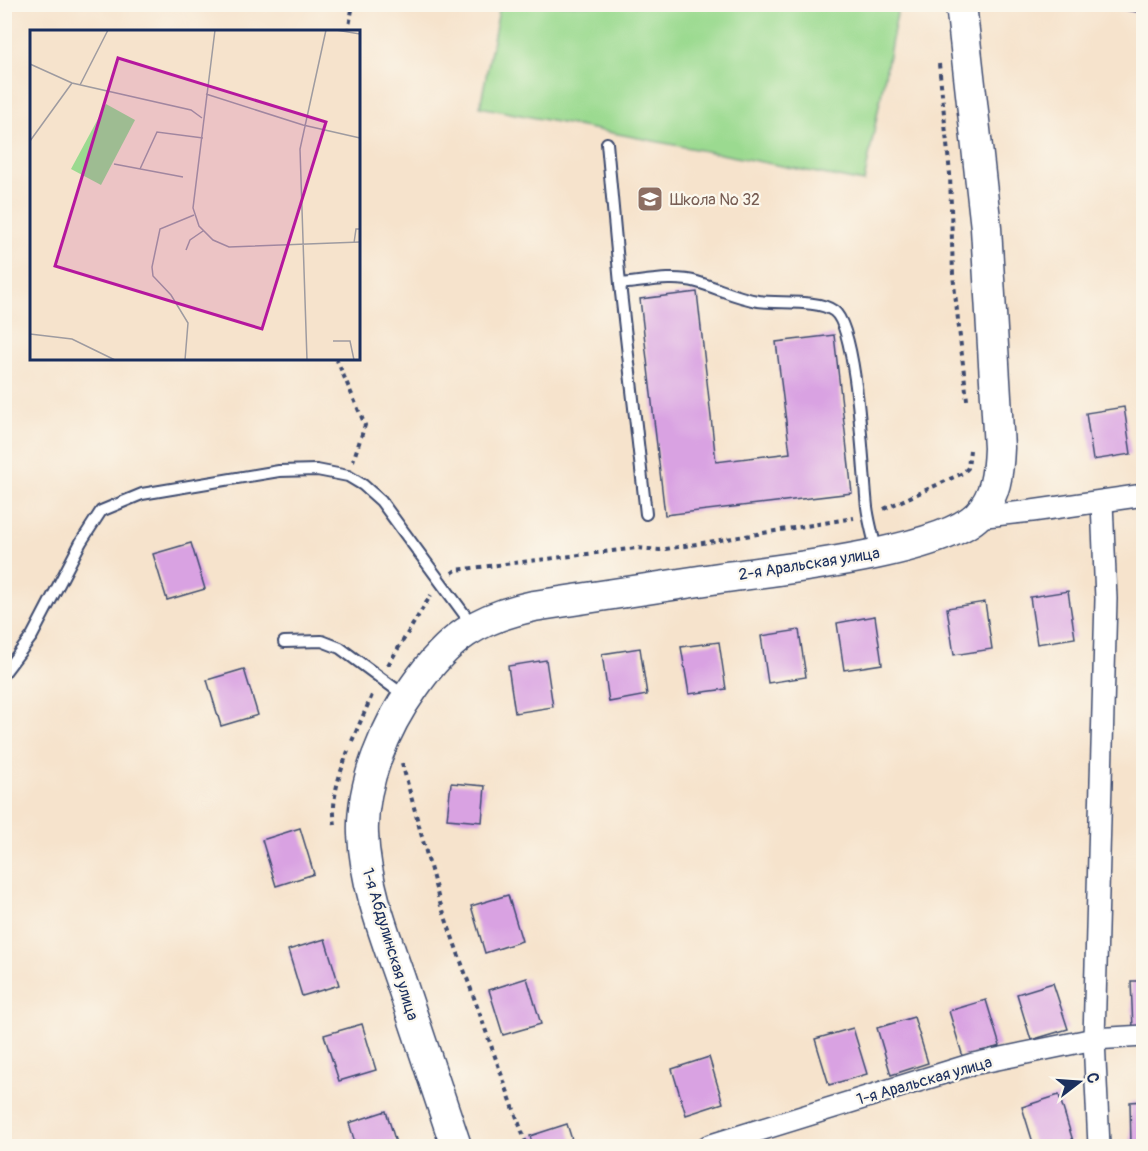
<svg xmlns="http://www.w3.org/2000/svg" width="1148" height="1151" font-family="Pangolin,sans-serif">
<rect width="100%" height="100%" fill="#fbf7ec"/>
<filter id="ink" filterUnits="userSpaceOnUse"><feTurbulence type="fractalNoise" baseFrequency=".0167" numOctaves="2"/><feDisplacementMap in="SourceGraphic" scale="12" xChannelSelector="R" yChannelSelector="G"/><feConvolveMatrix kernelMatrix="1 2 1 2 8 2 1 2 1" color-interpolation-filters="sRGB"/></filter>
<filter id="wash" filterUnits="userSpaceOnUse"><feTurbulence type="fractalNoise" baseFrequency=".008" numOctaves="4" result="noise"/><feDisplacementMap in="SourceGraphic" scale="24" xChannelSelector="R" yChannelSelector="G"/><feGaussianBlur stdDeviation="1.35" result="paint"/><feColorMatrix in="noise" values="0 0 0 0 0 0 0 0 0 0 0 0 0 0 0 0 0 1.4 0 .05"/><feComposite in="paint" operator="in"/></filter>
<g filter="url(#wash)">
<rect width="100%" height="100%" fill="#f6e3cc"/>
<polygon fill="#9bda90" stroke="#5b8477" stroke-width="1.5" points="876,5 898,9 864,182 480,107 500,5"/>
<g id="blocks">
<g fill="#d9a2e2">
<polygon points="1111,4 1144,4 1144,13 1110,8"/>
<polygon points="697,292 716,462 790,453 776,342 834,335 852,493 665,515 640,299"/>
<polygon points="1124,407 1131,454 1093,460 1086,413"/>
<polygon points="191,543 205,589 167,600 153,554"/>
<polygon points="1068,591 1075,638 1037,644 1030,597"/>
<polygon points="985,602 992,649 954,655 947,608"/>
<polygon points="875,616 882,664 844,670 837,623"/>
<polygon points="799,630 806,677 768,683 761,636"/>
<polygon points="719,642 726,689 689,694 681,647"/>
<polygon points="640,648 647,695 609,702 602,654"/>
<polygon points="546,660 553,707 515,713 508,666"/>
<polygon points="244,669 258,715 221,726 207,680"/>
<polygon points="451,783 485,786 482,822 447,819"/>
<polygon points="300,828 314,874 276,886 262,840"/>
<polygon points="508,895 522,941 485,953 471,906"/>
<polygon points="325,939 339,985 302,996 288,950"/>
<polygon points="527,978 541,1024 503,1035 489,990"/>
<polygon points="1131,981 1144,981 1144,1029 1133,1029"/>
<polygon points="1053,983 1068,1029 1031,1040 1017,994"/>
<polygon points="986,1000 1000,1046 963,1057 949,1011"/>
<polygon points="914,1017 928,1063 891,1075 877,1028"/>
<polygon points="362,1024 376,1070 339,1081 324,1035"/>
<polygon points="853,1028 867,1074 829,1085 815,1039"/>
<polygon points="709,1057 723,1103 686,1115 672,1069"/>
<polygon points="1059,1095 1073,1141 1055,1146 1034,1146 1022,1107"/>
<polygon points="1144,1101 1144,1146 1131,1146 1130,1102"/>
<polygon points="386,1111 397,1146 356,1146 349,1123"/>
<polygon points="567,1124 574,1146 533,1146 530,1136"/>
</g>
</g>
</g>
<g filter="url(#ink)">
<use href="#blocks" fill-opacity="0" stroke="#3c4a6e" stroke-width="1.5"/>
<g fill="none" stroke-linecap="round" stroke-linejoin="round">
<g stroke="#3c4a6e" stroke-width="14">
<g id="lane">
<polyline points="607,143 620,284 646,514"/>
<path d="M620,284c24,-2 53,-9 77,-2 21,6 40,16 61,19 21,3 60,-2 76,10 24,18 29,161 33,196 2,15 6,30 10,45"/>
<polyline points="284,642 322,641 340,648 405,696"/>
<polyline points="4,673 32,636 81,542 101,511 142,494 279,471 317,470 348,476 363,485 381,501 473,626"/>
</g>
</g>
<g stroke="#3c4a6e" stroke-width="24">
<g id="street">
<polyline points="977,517 1032,511 1144,495"/>
<polyline points="708,1146 973,1064 1094,1039 1144,1036"/>
<polyline points="1099,1146 1094,1039 1106,599 1102,502"/>
</g>
</g>
<g stroke="#3c4a6e" stroke-width="33">
<path id="secondary" d="M456,1146c-18,-55 -37,-111 -56,-167 -16,-46 -35,-95 -37,-145 -2,-50 22,-107 51,-147 34,-49 63,-69 120,-81 62,-9 123,-19 185,-28 56,-8 222,-25 259,-63 18,-19 20,-42 21,-67l-13,-220 -25,-224"/>
</g>
<g stroke="#3c4a6e" stroke-width="4" stroke-dasharray="4.5 4.5" stroke-linecap="butt">
<polyline points="348,32 353,4"/>
<polyline points="939,64 950,174 953,275 967,400"/>
<polyline points="336,358 365,425 353,461"/>
<polyline points="884,509 963,473 968,468 970,450"/>
<polyline points="452,573 456,570 637,548 660,550 854,518"/>
<polyline points="388,665 431,595"/>
<polyline points="352,741 373,693"/>
<polyline points="402,763 439,900 527,1146"/>
<path d="M335,825c-4,-27 4,-49 13,-74"/>
</g>
<use href="#lane" stroke="#fff" stroke-width="10"/>
<use href="#street" stroke="#fff" stroke-width="21"/>
<use href="#secondary" stroke="#fff" stroke-width="30"/>
</g>
</g>
<defs>
<g id="school-square" transform="scale(1.35)"><rect x="-9" y="-9" width="18" height="18" rx="4" fill="#8d6e63" stroke="#fbf7ec"/><path d="M0-5L7-2L0 1L-7-2ZM-4 1L0 2.5L4 1V4Q0 6-4 4Z" fill="#fff"/></g>
</defs>
<g fill-rule="evenodd">
<use href="#school-square" x="650" y="199"/>
</g>
<g text-anchor="middle" stroke-width="4.5" stroke-linejoin="round" paint-order="stroke">
<g font-size="16" fill="#785e54" stroke="#fbf7ec" text-anchor="start">
<text x="670" y="205">Школа № 32</text>
</g>
<g font-size="16" fill="#1b2f5e" stroke="#fbf7ec">
<text transform="translate(809 563) rotate(-9)" y="6">2-я Аральская улица</text>
<text transform="translate(391 944) rotate(73)" y="6">1-я Абдулинская улица</text>
<text transform="translate(924 1080) rotate(-16)" y="6">1-я Аральская улица</text>
</g>
</g>
<g transform="translate(30 30)">
<rect width="330" height="330" fill="#f6e3cc"/>
<path d="M76,74l29,16 -34,65 -30,-16z" fill="#9bda90"/>
<path fill="none" stroke="#9e9ba0" stroke-width="1.5" d="M185,0l-22,178 6,18 14,14 16,7 131,-5M306,0l24,4M0,34l42,19 119,27 11,8M50,55l28,-55M176,64l97,31 57,13M0,111l42,-58M84,134l69,13M110,139l17,-37 46,6M324,213l2,-14h4M156,220l4,-10 13,-9M0,304l42,5 43,21M303,311h17l4,19M155,330l3,-37 -17,-28 -18,-19 -1,-9 8,-38 34,-14M277,330l-7,-211 26,-119"/>
<path fill="#b5179e" fill-opacity="0.15" stroke="#b5179e" stroke-width="3" d="M88,28l208,64 -64,207 -207,-63z"/>
<rect width="330" height="330" fill="none" stroke="#1b2f5e" stroke-width="3"/>
</g>
<rect width="1148" height="1151" fill="none" stroke="#fbf7ec" stroke-width="24"/>
<g transform="translate(1079 1082) rotate(73)" stroke="#fbf7ec" stroke-width="4.5" paint-order="stroke">
<path d="M0-4.5L10 22L0 15L-10 22Z" fill="#1b2f5e"/>
<text y="-9" font-size="16" font-weight="bold" text-anchor="middle" fill="#1b2f5e">С</text>
</g>
</svg>
